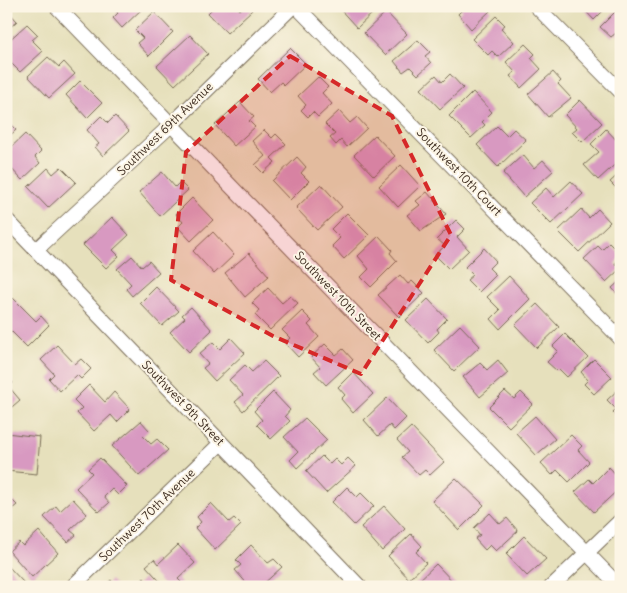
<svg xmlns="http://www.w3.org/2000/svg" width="627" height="593" font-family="Delius,sans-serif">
<rect width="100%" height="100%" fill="#fcf5e5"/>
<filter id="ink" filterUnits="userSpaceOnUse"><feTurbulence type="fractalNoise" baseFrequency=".02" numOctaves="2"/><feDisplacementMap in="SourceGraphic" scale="10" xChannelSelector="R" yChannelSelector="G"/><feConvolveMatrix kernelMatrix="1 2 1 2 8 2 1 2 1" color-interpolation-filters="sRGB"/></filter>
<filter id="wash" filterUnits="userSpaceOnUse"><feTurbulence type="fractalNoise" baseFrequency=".0096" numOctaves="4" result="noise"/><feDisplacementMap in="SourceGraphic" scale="20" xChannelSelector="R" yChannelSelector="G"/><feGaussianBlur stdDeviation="1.12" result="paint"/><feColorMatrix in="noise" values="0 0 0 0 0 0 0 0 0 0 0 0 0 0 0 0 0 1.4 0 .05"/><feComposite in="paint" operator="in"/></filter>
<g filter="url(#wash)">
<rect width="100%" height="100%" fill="#e6e0bc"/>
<g id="blocks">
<g fill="#d899c1">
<polygon points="112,6 145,6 122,28 113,18 118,13"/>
<polygon points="215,6 236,6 240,10 244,6 249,6 252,10 227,33 208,13"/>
<polygon points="337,6 374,6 377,9 357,28"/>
<polygon points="459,6 487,6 491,10 471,29 458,14 462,10"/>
<polygon points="581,6 608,6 594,20"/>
<polygon points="619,8 621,38 616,33 611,37 600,27"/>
<polygon points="6,9 17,21 6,31"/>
<polygon points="154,12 173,32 149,56 137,43 143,38 135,30"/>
<polygon points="386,12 407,34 385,55 364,33"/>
<polygon points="496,16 505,25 501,28 514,42 498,57 492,51 488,55 472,39"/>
<polygon points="27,24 38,35 32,40 43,51 20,72 6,58 8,47 6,43"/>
<polygon points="190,35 208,54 175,85 157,66"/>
<polygon points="418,40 430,52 425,56 431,63 418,75 410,67 403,72 394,61"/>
<polygon points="525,44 535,54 531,58 541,69 521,88 510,76 515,72 506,62"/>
<polygon points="290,48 306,64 284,85 281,82 270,92 258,79"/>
<polygon points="48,57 59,67 64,62 75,74 49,98 28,76"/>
<polygon points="553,72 561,81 558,84 571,98 548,117 528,94"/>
<polygon points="450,74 463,88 440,109 421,89 436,75 442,82"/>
<polygon points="318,77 328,87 322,93 332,104 318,117 313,112 308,117 301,110 306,105 298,96"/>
<polygon points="80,81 102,103 87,118 66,95"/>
<polygon points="473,92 492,112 482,122 485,125 471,138 449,116"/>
<polygon points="580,100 602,123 582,142 572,132 577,128 565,115"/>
<polygon points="240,102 254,117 249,121 255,127 234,146 215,125"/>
<polygon points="339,111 350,123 357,117 367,128 347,147 341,140 336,145 330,138 335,134 325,124"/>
<polygon points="101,116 108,123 115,116 129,131 103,156 95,147 99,144 87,130"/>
<polygon points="6,120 16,130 6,139"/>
<polygon points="497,126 507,136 514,129 526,140 498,167 477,145"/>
<polygon points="606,129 621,145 621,159 598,180 584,165 599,152 591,144"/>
<polygon points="264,130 272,138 276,134 286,144 271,158 275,162 263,173 255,165 265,156 252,141"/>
<polygon points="25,134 41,151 35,157 40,163 22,180 8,165 12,161 6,152"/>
<polygon points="375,135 395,156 374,176 354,155"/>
<polygon points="523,155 534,168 543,160 553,171 524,197 503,173"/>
<polygon points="297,157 306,167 301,173 309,181 290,200 272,181"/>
<polygon points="401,165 420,186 398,207 379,186"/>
<polygon points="61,167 76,182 48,208 28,187 48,168 53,174"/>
<polygon points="162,172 175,187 180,182 188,190 160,216 139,192"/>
<polygon points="621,172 621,193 610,182"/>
<polygon points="571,181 583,194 551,224 530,203 546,188 554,197"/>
<polygon points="321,184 342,207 317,230 296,208"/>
<polygon points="427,192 446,214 421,231 407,215 420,205 416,201"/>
<polygon points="192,198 213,220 191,241 178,227 183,222 176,214"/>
<polygon points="581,209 589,218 598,209 610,222 579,252 558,231"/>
<polygon points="347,213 369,235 344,259 332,246 340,238 331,229"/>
<polygon points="112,217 129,235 113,250 119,256 106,268 83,245"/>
<polygon points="456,220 465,229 457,237 469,250 449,269 435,255 445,246 437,239"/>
<polygon points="213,232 234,255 214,274 193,251"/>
<polygon points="379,236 392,250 390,253 397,261 371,287 361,277 369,269 358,256"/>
<polygon points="609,243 621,255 615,264 620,269 606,282 584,259 598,246 602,250"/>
<polygon points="484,248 496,261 489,268 496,275 479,292 467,280 473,275 465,267"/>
<polygon points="249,253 269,276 245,297 225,273"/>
<polygon points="132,256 142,267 149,261 159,272 132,296 126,289 131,284 117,269"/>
<polygon points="400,275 408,284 412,281 424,293 399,317 378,295"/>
<polygon points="509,276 530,299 500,329 491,319 500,310 487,297"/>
<polygon points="621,280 621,298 612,288"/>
<polygon points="156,287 179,311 162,326 140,303"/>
<polygon points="268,288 282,303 290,296 298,303 270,330 255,315 259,310 252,303"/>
<polygon points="13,298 36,321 41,316 49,325 27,347 6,326 6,305"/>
<polygon points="428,299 447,319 437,329 439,332 428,343 406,320"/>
<polygon points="537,304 559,327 537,348 515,325"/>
<polygon points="191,307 212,330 189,352 170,332 185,318 182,315"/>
<polygon points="302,311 312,321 308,325 319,337 298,357 285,343 290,338 282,330"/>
<polygon points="460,325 480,346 454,371 434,350"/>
<polygon points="565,334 588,357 567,377 559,369 557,371 547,362 558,351 553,346"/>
<polygon points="231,338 245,353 215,381 203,368 208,364 199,354 213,342 220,349"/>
<polygon points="325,344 336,355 343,349 353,360 326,385 314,372 320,367 311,357"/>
<polygon points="57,345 75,364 81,359 91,369 81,379 77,375 60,391 49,379 54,374 41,360"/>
<polygon points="594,359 612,377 594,394 584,384 588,380 581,372"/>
<polygon points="498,360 508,373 480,397 463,377 480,363 487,370"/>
<polygon points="264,361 279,376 243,411 235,402 243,395 229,380 245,365 252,372"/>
<polygon points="353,372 373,394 353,413 341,399 345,395 338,387"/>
<polygon points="6,375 13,383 9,387 20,400 6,412"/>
<polygon points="89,385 105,402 114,392 130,409 117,422 111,415 94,431 77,413 82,408 74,400"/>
<polygon points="621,387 621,420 613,412 616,409 607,400"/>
<polygon points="505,391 514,399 521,392 533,404 509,427 489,407"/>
<polygon points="273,392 290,410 285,416 290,421 271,439 257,425 262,420 254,411"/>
<polygon points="387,398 406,418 394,430 390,425 378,436 364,420"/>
<polygon points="535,416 555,439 536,455 516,433"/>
<polygon points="305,418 327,440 297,468 290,460 298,452 284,437"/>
<polygon points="141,421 149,430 143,436 151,444 157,439 168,450 139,476 112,446"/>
<polygon points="411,427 444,462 430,475 425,470 419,475 402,457 408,452 397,440"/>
<polygon points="6,433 40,437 37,474 6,471 8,445 6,445"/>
<polygon points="571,435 582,446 578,450 589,462 569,482 557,470 552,475 541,463"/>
<polygon points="322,456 330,464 335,459 341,465 348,458 356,466 326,493 306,471"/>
<polygon points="100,458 127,486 118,495 112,489 104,497 109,503 99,512 76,488 92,473 88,469"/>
<polygon points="609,467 621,480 621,487 594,512 575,492 589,479 593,483"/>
<polygon points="456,478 484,505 459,530 432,501"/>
<polygon points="347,487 357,497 361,493 374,506 354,525 332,502"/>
<polygon points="6,494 17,505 6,514"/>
<polygon points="73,499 87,514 70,530 76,535 68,542 44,517 56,506 60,511"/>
<polygon points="211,503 229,522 234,518 241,525 215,550 195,528 201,522 197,517"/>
<polygon points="384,506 405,529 382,551 361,527"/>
<polygon points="490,513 500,524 507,518 518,531 496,551 490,545 485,550 475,539 480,535 474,528"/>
<polygon points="39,531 58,553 32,577 9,551 19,542 23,546"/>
<polygon points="411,534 422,546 416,552 426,563 409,579 388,556"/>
<polygon points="524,536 546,559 527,576 506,554"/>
<polygon points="178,545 195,563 178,579 181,582 176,587 165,587 146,566 154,559 158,564"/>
<polygon points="251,545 268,563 274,559 282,567 260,587 250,587 235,570 241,565 236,560"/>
<polygon points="436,564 458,587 414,587 413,586"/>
<polygon points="8,566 24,583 20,587 6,587 6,568"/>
<polygon points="144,578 152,587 135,587"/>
<polygon points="111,580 117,587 103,587"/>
</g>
</g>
</g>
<g filter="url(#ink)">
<use href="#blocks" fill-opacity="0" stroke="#776a55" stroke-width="1"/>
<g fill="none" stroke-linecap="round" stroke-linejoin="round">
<g stroke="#776a55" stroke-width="16">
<g id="minor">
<polyline points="56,6 620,587"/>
<polyline points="296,6 621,339"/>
<polyline points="536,6 621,92"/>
<polyline points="6,219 360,587"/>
<polyline points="36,250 172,124 293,6"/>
<polyline points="72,587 221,443"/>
<polyline points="551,587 621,520"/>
</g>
</g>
<use href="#minor" stroke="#fff" stroke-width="14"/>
</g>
</g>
<path fill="#d62828" fill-opacity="0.2" stroke="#d62828" stroke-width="4" stroke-dasharray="10 6" stroke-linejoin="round" d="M290,56l102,60 59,119 -90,139 -88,-38 -102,-56 15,-128z"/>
<g text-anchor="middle" stroke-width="4" stroke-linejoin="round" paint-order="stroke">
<g font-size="12" fill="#3b2a1e" stroke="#fcf5e5">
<text transform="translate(165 129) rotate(-44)" y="4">Southwest 69th Avenue</text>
<text transform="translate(459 172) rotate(46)" y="4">Southwest 10th Court</text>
<text transform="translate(338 296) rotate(46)" y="4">Southwest 10th Street</text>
<text transform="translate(183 403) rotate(46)" y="4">Southwest 9th Street</text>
<text transform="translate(147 515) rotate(-44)" y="4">Southwest 70th Avenue</text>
</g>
</g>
<rect width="627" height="593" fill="none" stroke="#fcf5e5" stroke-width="25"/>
</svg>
